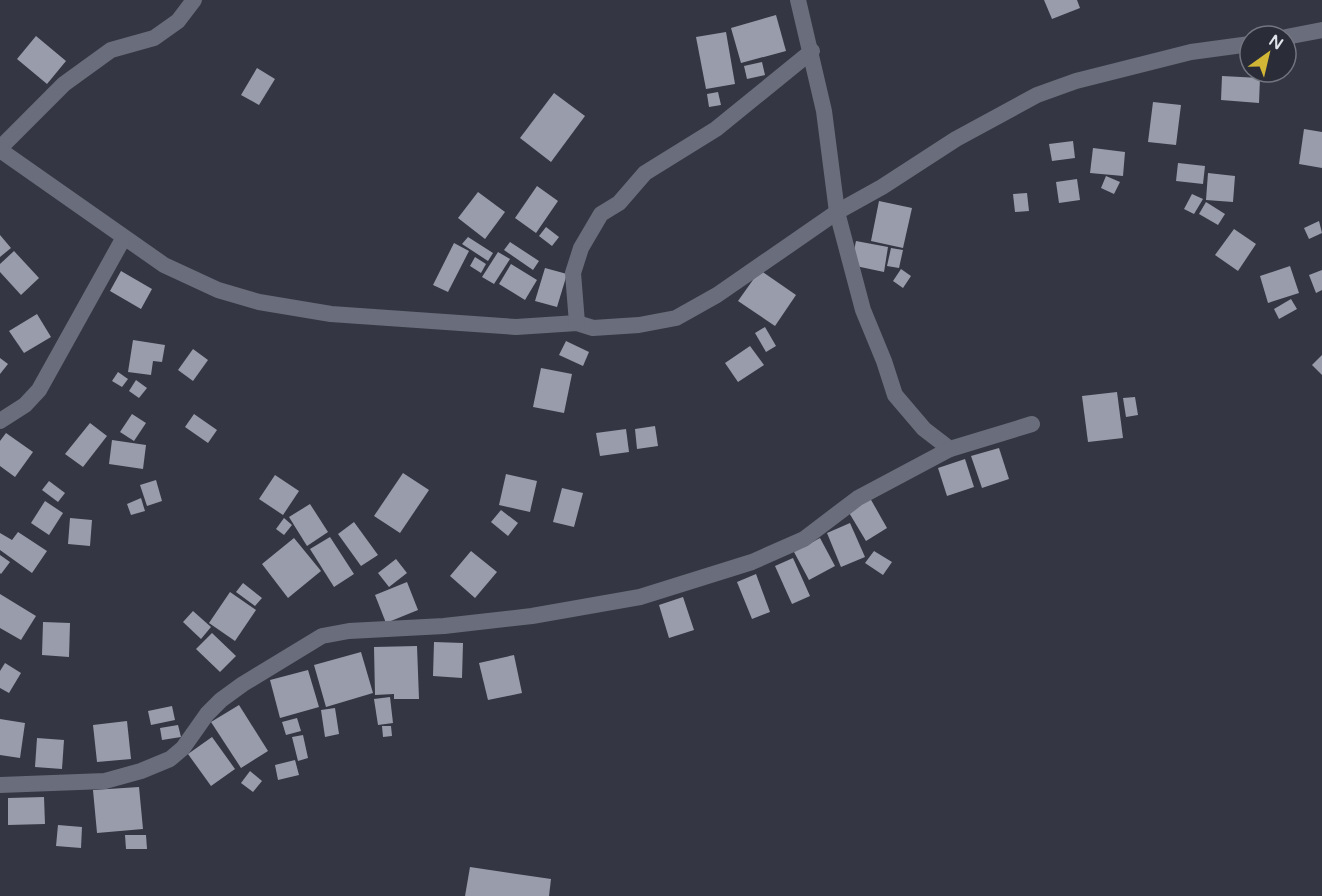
<svg xmlns="http://www.w3.org/2000/svg" width="1322" height="896" font-family="'Varela Round',sans-serif">
<rect width="100%" height="100%" fill="#343643"/>
<g fill="#999cab">
<polygon points="1044,0 1077,0 1080,8 1052,19"/>
<polygon points="776,15 786,51 741,63 731,28"/>
<polygon points="726,32 735,84 706,89 696,37"/>
<polygon points="36,36 66,61 47,84 17,59"/>
<polygon points="762,62 765,75 747,79 744,66"/>
<polygon points="257,68 275,79 259,105 241,95"/>
<polygon points="1222,76 1260,78 1259,103 1221,100"/>
<polygon points="718,92 721,105 709,107 707,94"/>
<polygon points="554,93 585,116 551,162 520,138"/>
<polygon points="1153,102 1181,105 1176,145 1148,142"/>
<polygon points="1304,129 1322,132 1322,168 1299,164"/>
<polygon points="1073,141 1075,158 1052,161 1049,144"/>
<polygon points="1093,148 1125,152 1123,176 1090,173"/>
<polygon points="1178,163 1205,166 1203,184 1176,181"/>
<polygon points="1208,173 1235,176 1233,202 1206,200"/>
<polygon points="1106,176 1120,182 1114,194 1101,188"/>
<polygon points="1077,179 1080,200 1059,203 1056,182"/>
<polygon points="537,186 558,201 536,233 515,218"/>
<polygon points="478,192 505,212 485,239 458,218"/>
<polygon points="1027,193 1029,211 1015,212 1013,194"/>
<polygon points="1192,194 1203,199 1194,214 1184,209"/>
<polygon points="879,201 912,208 903,248 871,241"/>
<polygon points="1206,202 1225,214 1218,225 1199,214"/>
<polygon points="1319,221 1322,233 1309,239 1304,228"/>
<polygon points="546,227 559,237 552,246 539,236"/>
<polygon points="1234,229 1256,244 1238,271 1215,255"/>
<polygon points="0,235 11,248 0,257"/>
<polygon points="468,237 493,253 488,261 462,244"/>
<polygon points="856,241 888,247 884,272 851,265"/>
<polygon points="510,242 539,261 533,270 504,250"/>
<polygon points="454,243 469,251 448,292 433,285"/>
<polygon points="891,248 903,250 899,268 887,266"/>
<polygon points="14,251 39,278 21,295 0,272 0,264"/>
<polygon points="498,252 510,259 494,284 482,277"/>
<polygon points="475,257 486,264 481,273 470,266"/>
<polygon points="511,264 537,280 525,300 499,284"/>
<polygon points="1290,266 1299,293 1268,303 1260,276"/>
<polygon points="545,268 567,274 557,307 535,301"/>
<polygon points="901,269 911,276 903,288 893,281"/>
<polygon points="760,270 796,295 775,326 738,301"/>
<polygon points="1322,270 1322,290 1316,293 1309,275"/>
<polygon points="121,271 152,289 141,309 110,291"/>
<polygon points="1291,299 1297,309 1279,319 1274,309"/>
<polygon points="37,314 51,337 24,353 9,331"/>
<polygon points="765,327 776,346 766,352 755,333"/>
<polygon points="133,340 165,345 162,362 153,361 151,375 128,372"/>
<polygon points="566,341 589,352 583,366 559,355"/>
<polygon points="750,346 764,365 738,382 725,363"/>
<polygon points="193,349 208,360 193,381 178,370"/>
<polygon points="1322,355 1322,375 1312,365"/>
<polygon points="0,358 8,364 0,374"/>
<polygon points="541,368 572,374 564,413 533,407"/>
<polygon points="118,372 128,379 122,387 112,381"/>
<polygon points="136,380 147,388 139,398 129,391"/>
<polygon points="1117,392 1123,438 1088,442 1082,396"/>
<polygon points="1135,397 1138,415 1126,417 1123,398"/>
<polygon points="132,414 146,423 134,441 120,432"/>
<polygon points="194,414 217,430 208,443 185,427"/>
<polygon points="90,423 107,436 83,467 65,454"/>
<polygon points="655,426 658,446 637,449 635,429"/>
<polygon points="626,429 629,452 600,456 596,433"/>
<polygon points="6,433 33,452 15,477 0,466 0,441"/>
<polygon points="112,440 146,445 143,469 109,464"/>
<polygon points="999,448 1009,479 982,488 971,456"/>
<polygon points="965,459 974,487 947,496 938,468"/>
<polygon points="403,473 429,490 400,533 374,516"/>
<polygon points="506,474 537,481 530,512 499,505"/>
<polygon points="275,475 299,491 283,515 259,499"/>
<polygon points="156,480 162,501 147,506 140,485"/>
<polygon points="49,481 65,493 58,502 42,490"/>
<polygon points="562,488 583,493 574,527 553,522"/>
<polygon points="141,498 145,511 131,515 127,504"/>
<polygon points="870,498 887,528 866,541 848,511"/>
<polygon points="45,501 63,513 49,535 31,523"/>
<polygon points="310,504 328,532 307,546 289,517"/>
<polygon points="501,510 518,523 508,536 491,522"/>
<polygon points="70,518 92,520 90,546 68,544"/>
<polygon points="284,518 292,525 284,535 276,529"/>
<polygon points="354,522 378,555 361,566 338,534"/>
<polygon points="850,523 865,557 841,567 827,533"/>
<polygon points="18,532 47,551 32,573 0,550 0,533 12,540"/>
<polygon points="330,537 354,574 334,587 310,549"/>
<polygon points="294,538 321,571 288,598 262,564"/>
<polygon points="820,538 835,566 809,580 794,552"/>
<polygon points="471,551 497,572 475,598 450,576"/>
<polygon points="874,551 892,562 883,575 865,563"/>
<polygon points="0,555 10,562 1,574 0,573"/>
<polygon points="793,558 810,596 792,604 775,566"/>
<polygon points="396,559 407,573 389,587 378,573"/>
<polygon points="756,574 770,612 752,619 737,582"/>
<polygon points="407,582 418,610 386,623 375,595"/>
<polygon points="243,583 262,598 255,606 236,592"/>
<polygon points="230,592 256,610 235,641 209,623"/>
<polygon points="0,594 36,616 21,640 0,628"/>
<polygon points="683,597 694,630 669,638 659,605"/>
<polygon points="193,611 211,627 201,639 183,622"/>
<polygon points="43,622 70,623 69,657 42,655"/>
<polygon points="212,633 236,656 220,672 196,649"/>
<polygon points="434,642 463,643 462,678 433,676"/>
<polygon points="417,646 419,699 394,699 394,694 375,695 374,647"/>
<polygon points="361,652 373,693 326,707 314,665"/>
<polygon points="514,655 522,693 488,700 479,663"/>
<polygon points="5,663 21,673 9,693 0,688 0,671"/>
<polygon points="308,670 319,707 280,718 270,680"/>
<polygon points="390,697 393,723 378,725 374,699"/>
<polygon points="239,705 268,751 241,768 211,722"/>
<polygon points="172,706 175,720 151,725 148,711"/>
<polygon points="335,708 339,734 325,737 321,710"/>
<polygon points="297,718 301,731 286,735 282,722"/>
<polygon points="0,719 25,723 20,758 0,755"/>
<polygon points="127,721 131,759 97,762 93,725"/>
<polygon points="178,725 181,737 162,740 160,728"/>
<polygon points="382,726 391,726 392,736 383,737"/>
<polygon points="303,735 308,758 298,761 292,737"/>
<polygon points="212,737 235,769 211,786 188,754"/>
<polygon points="37,738 64,740 62,769 35,767"/>
<polygon points="295,760 299,775 278,780 275,765"/>
<polygon points="250,771 262,781 253,792 241,783"/>
<polygon points="139,787 143,829 97,833 93,790"/>
<polygon points="44,797 45,824 8,825 8,798"/>
<polygon points="58,825 82,827 81,848 56,846"/>
<polygon points="125,835 146,835 147,849 126,849"/>
<polygon points="470,867 551,879 549,896 465,896"/>
</g>
<g fill="none" stroke-linecap="round" stroke-linejoin="round">
<g stroke="#6a6d7b" stroke-width="16">
<polyline points="798,0 824,111 837,212 863,310 884,361 895,395 924,429 950,449"/>
<polyline points="1286,37 1322,30"/>
<polyline points="0,148 64,84 111,50 154,38 178,21 194,0"/>
<polyline points="0,150 164,265 218,290 259,302 331,314 516,327 577,323 593,328 639,325 676,318 717,295 837,212 882,187 956,139 1037,95 1076,81 1191,52 1250,44"/>
<polyline points="577,323 573,273 581,248 601,214 619,203 645,173 716,129 812,51"/>
<polyline points="0,421 25,405 39,390 123,239"/>
<polyline points="0,785 105,781 141,771 170,759 183,748 207,714 221,700 243,684 322,636 349,631 444,626 532,616 640,597 752,562 804,539 858,498 950,449 1032,424"/>
</g>
</g>
<g transform="translate(1268 54) rotate(34)"><circle r="28" fill="#2a2c38" stroke="#737580" stroke-width="1.5"/>
<path d="M0-4.5L10 22L0 15L-10 22Z" fill="#d2b736"/>
<text y="-9" font-size="16" font-weight="bold" text-anchor="middle" fill="#e1e3eb">N</text>
</g>
</svg>
